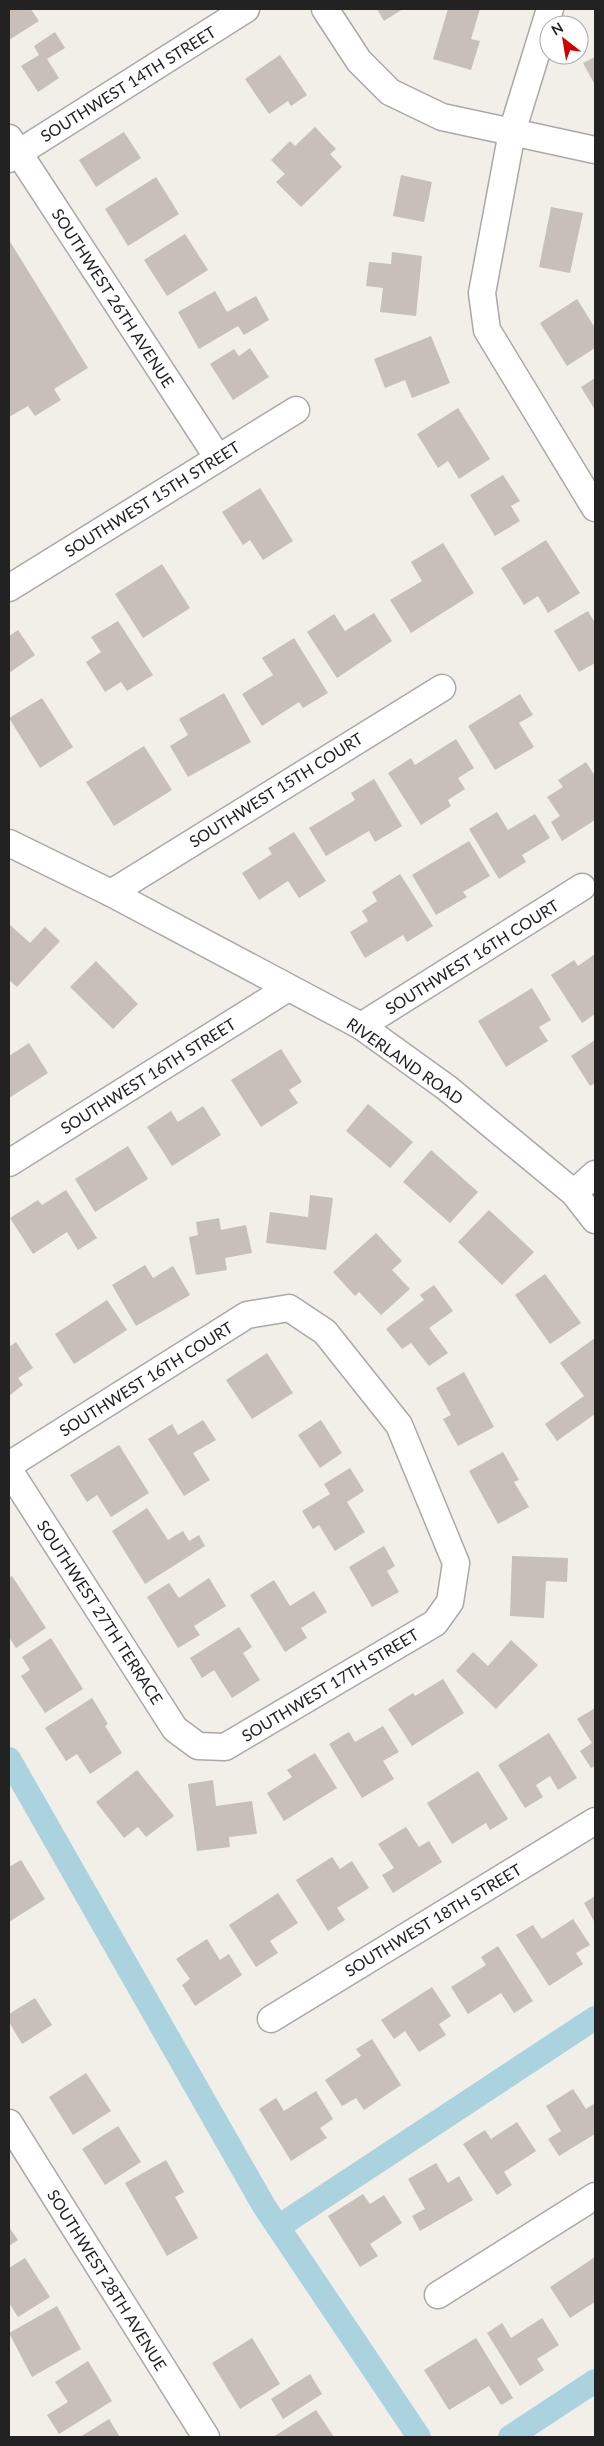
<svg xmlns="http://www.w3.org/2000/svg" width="604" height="2446" font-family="Lato,sans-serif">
<rect width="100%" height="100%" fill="#f2efe9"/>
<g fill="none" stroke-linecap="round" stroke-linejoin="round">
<g stroke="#aad3df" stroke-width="24">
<polyline points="9,1759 264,2206 419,2437"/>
<polyline points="278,2227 595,2018"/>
<polyline points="510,2437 595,2381"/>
</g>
</g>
<g fill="#c7bfb8">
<polygon points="9,9 31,9 39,21 9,40"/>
<polygon points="377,9 403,9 384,21"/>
<polygon points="448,9 480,9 471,39 480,41 471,70 433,59"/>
<polygon points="55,32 65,48 47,59 59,78 38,92 21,66 39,55 34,46"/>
<polygon points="280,55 307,95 291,106 288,101 269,114 245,79"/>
<polygon points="595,57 595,85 583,63"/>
<polygon points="315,127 336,149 330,154 342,167 301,207 276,182 285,174 271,160 290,141 295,146"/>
<polygon points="124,132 141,158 96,187 79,160"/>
<polygon points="401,175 432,182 424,222 393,216"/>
<polygon points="156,177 179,214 128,246 105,209"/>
<polygon points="551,207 583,213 570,273 539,267"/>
<polygon points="185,234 208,270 167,296 144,260"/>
<polygon points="9,240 88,368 54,389 61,400 35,416 28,406 9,417"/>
<polygon points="392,252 422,256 416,316 380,312 383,288 366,286 369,262 391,264"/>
<polygon points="215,291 227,312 256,296 269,320 244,335 238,326 199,349 178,312"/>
<polygon points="577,299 595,328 595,348 567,366 540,323"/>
<polygon points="431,336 450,383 412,398 405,380 385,388 374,359"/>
<polygon points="250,348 269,377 233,400 210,364 234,349 239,356"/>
<polygon points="595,378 595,410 581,387"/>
<polygon points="458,408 490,459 459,479 448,461 438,468 417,434"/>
<polygon points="503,475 520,501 511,506 520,521 495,536 470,495"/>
<polygon points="260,488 293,541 263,560 250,540 243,545 222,512"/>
<polygon points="546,540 580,593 548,613 538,596 524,605 501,568"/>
<polygon points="443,543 474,593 411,633 390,600 422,581 411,562"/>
<polygon points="162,564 190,608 143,638 115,594"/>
<polygon points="588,611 595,623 595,663 579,672 554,631"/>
<polygon points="374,613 392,641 337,678 307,632 334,614 345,631"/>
<polygon points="118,621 153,675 127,691 121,682 105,692 86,662 101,652 91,637"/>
<polygon points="18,630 35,655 9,673 9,636"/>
<polygon points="294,638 328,693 303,708 299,702 262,726 242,694 273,675 262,658"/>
<polygon points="224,693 251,742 188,777 170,746 188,735 179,719"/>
<polygon points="520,694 533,715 519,723 534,747 495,770 468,726"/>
<polygon points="42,698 73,747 40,768 9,718"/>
<polygon points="456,739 474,768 458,778 465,789 448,800 451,806 421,825 388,773 411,758 415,765"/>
<polygon points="144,746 172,790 114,826 86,782"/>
<polygon points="586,762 595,776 595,820 562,841 551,822 560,816 547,797 563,787 558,780"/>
<polygon points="374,779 402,826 375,842 369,831 326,856 309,828 355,800 351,793"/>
<polygon points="497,812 508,830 535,814 550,838 522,855 526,862 499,879 469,829"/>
<polygon points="294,832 326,881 299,898 288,881 259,900 242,873 272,854 268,848"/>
<polygon points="469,841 490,876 463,892 467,897 436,915 412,875"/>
<polygon points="400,874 433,926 407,942 403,935 365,958 350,932 368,921 362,911 377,901 372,892"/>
<polygon points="9,924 30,943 45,927 60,941 17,987 9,980"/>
<polygon points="595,954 595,1014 582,1023 551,975 574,960 578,966"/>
<polygon points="96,961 138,1004 113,1029 70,987"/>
<polygon points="532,988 551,1020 539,1027 548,1041 506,1067 478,1021"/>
<polygon points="595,1040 595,1083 590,1086 571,1056"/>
<polygon points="29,1043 48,1073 9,1098 9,1056"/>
<polygon points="281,1049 302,1082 289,1090 298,1103 261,1127 231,1080"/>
<polygon points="368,1104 413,1142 390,1168 346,1131"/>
<polygon points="203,1106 221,1135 172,1166 147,1127 171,1111 178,1122"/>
<polygon points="128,1146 148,1179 95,1212 75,1179"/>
<polygon points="431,1150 478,1192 450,1223 403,1182"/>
<polygon points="66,1190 97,1238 78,1250 67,1232 33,1254 10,1218 38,1200 42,1205"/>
<polygon points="310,1195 333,1198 326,1250 266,1243 270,1212 308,1217"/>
<polygon points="489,1210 534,1252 502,1285 458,1242"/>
<polygon points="219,1218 221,1230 246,1225 252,1253 225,1258 227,1270 196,1275 189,1237 198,1235 196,1222"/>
<polygon points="376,1233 402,1261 392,1270 410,1289 381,1315 359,1292 355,1296 333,1272"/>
<polygon points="145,1265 153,1278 173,1266 190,1295 136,1326 112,1285"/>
<polygon points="545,1274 581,1323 550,1344 515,1295"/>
<polygon points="434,1285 453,1311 429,1328 448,1353 429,1366 411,1343 402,1349 386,1329 424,1300 420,1295"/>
<polygon points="107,1300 127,1330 74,1364 55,1334"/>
<polygon points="595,1338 595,1414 557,1441 545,1424 584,1396 560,1363"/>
<polygon points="16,1342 33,1368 18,1378 23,1385 10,1395 9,1347"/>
<polygon points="267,1353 293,1393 252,1419 226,1380"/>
<polygon points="464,1372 494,1427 458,1446 443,1419 451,1415 436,1388"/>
<polygon points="203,1420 216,1440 193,1453 210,1480 184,1496 148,1439 172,1424 178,1435"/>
<polygon points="321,1420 342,1453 320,1468 298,1435"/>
<polygon points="119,1445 149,1493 111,1517 97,1495 87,1502 70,1475"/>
<polygon points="503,1452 519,1480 514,1482 529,1507 498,1524 469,1471"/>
<polygon points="350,1468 364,1491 347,1502 365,1532 335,1551 319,1525 313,1529 302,1511 330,1494 324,1484"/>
<polygon points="147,1508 168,1540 183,1531 189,1541 199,1535 205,1546 145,1584 112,1531"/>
<polygon points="384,1546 395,1566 387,1571 399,1592 372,1607 349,1567"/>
<polygon points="512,1556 568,1558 567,1582 546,1581 544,1618 510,1616"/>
<polygon points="12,1576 46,1628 16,1648 9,1637 9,1578"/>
<polygon points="209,1578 226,1606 194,1626 200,1635 178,1648 147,1597 169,1583 179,1598"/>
<polygon points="274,1580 290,1606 314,1591 327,1612 301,1628 307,1638 285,1652 250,1595"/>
<polygon points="239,1627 252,1647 243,1653 260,1680 232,1698 214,1670 202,1678 190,1658"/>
<polygon points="51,1638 83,1689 45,1713 21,1676 30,1670 22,1657"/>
<polygon points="511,1640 538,1665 496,1709 456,1671 473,1652 488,1666"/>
<polygon points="443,1679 464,1713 412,1746 388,1709 413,1693 415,1696"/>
<polygon points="92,1698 108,1724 105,1726 122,1753 90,1774 77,1754 66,1761 45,1728"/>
<polygon points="595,1708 595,1766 591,1768 580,1751 592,1743 577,1719"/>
<polygon points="383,1726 399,1752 383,1761 394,1779 362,1798 329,1744 349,1732 355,1742"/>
<polygon points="549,1733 577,1778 558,1790 550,1776 536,1785 543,1797 525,1808 498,1765"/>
<polygon points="315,1753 337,1788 284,1821 267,1793 292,1777 287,1770"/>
<polygon points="137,1770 174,1816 146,1837 138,1827 124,1838 96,1802"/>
<polygon points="478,1771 508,1819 490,1830 486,1823 452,1844 427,1803"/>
<polygon points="213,1780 216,1806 252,1801 257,1834 229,1837 230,1847 197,1851 188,1784"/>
<polygon points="406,1827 419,1847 429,1841 442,1862 393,1893 382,1875 394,1868 378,1844"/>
<polygon points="332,1857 340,1869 352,1861 369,1888 337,1908 345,1920 328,1931 296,1880"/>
<polygon points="21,1860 45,1899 9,1922 9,1867"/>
<polygon points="278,1893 298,1923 270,1941 278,1953 256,1967 229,1925"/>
<polygon points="595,1896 595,1923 584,1903"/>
<polygon points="573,1919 590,1945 576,1953 583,1964 549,1986 516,1935 533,1925 542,1939"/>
<polygon points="207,1939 220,1960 229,1954 242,1975 195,2006 182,1985 190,1979 176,1959"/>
<polygon points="498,1946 533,2001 514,2013 501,1993 468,2014 451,1987 486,1965 481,1957"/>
<polygon points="432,1987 451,2016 439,2024 446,2035 419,2052 405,2031 394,2039 381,2020"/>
<polygon points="35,1998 52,2025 22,2044 9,2022 9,2014"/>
<polygon points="372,2039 401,2085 364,2110 356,2098 342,2106 325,2080 361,2056 356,2049"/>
<polygon points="86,2073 111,2111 73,2135 49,2097"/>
<polygon points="573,2089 586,2109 595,2103 595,2134 559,2156 548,2139 561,2131 546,2106"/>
<polygon points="316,2091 333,2119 320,2128 327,2138 291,2161 259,2109 276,2098 284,2111"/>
<polygon points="517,2122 536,2151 504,2172 512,2185 497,2195 463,2144 485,2130 491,2139"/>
<polygon points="118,2126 141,2162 105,2185 82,2149"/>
<polygon points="166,2160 184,2192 175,2197 198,2238 167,2256 125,2183"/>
<polygon points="436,2163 448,2183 459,2176 473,2200 420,2231 412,2216 425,2209 408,2179"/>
<polygon points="363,2194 370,2204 384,2195 402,2223 370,2244 378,2256 360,2267 328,2216"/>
<polygon points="9,2227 18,2240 9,2246"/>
<polygon points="595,2257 595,2302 570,2318 550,2287"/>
<polygon points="25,2258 50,2297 18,2317 9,2303 9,2268"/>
<polygon points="57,2306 81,2349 32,2377 9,2333"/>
<polygon points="542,2318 559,2345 537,2359 544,2370 520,2386 487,2333 502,2323 511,2338"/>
<polygon points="252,2338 280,2384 240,2409 212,2363"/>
<polygon points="476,2338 513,2398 501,2405 489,2386 449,2410 424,2370"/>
<polygon points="88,2361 112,2401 59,2434 47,2415 68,2402 55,2382"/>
<polygon points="310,2374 322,2394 283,2419 271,2399"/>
<polygon points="316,2410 334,2437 273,2437"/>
<polygon points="109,2419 120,2437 80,2437"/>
</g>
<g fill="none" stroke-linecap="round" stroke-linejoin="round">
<g stroke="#a9a9a9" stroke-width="29">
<g id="minor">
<polyline points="325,9 359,61 390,92 442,117 512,132 482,293 487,330 595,508"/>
<polyline points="550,9 512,132 595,150"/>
<polyline points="9,138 218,458"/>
<polyline points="9,159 246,9"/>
<polyline points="9,588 296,410"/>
<polyline points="9,843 111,893 361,1026 447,1088 574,1193 595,1220"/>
<polyline points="111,893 442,688"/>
<polyline points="361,1026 582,887"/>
<polyline points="9,1163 288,988"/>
<polyline points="574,1193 595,1174"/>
<polyline points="9,1465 247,1315 289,1308 325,1332 399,1425 456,1563 450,1602 435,1623 225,1747 198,1746 175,1729 9,1470"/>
<polyline points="271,2019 595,1821"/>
<polyline points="9,2123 206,2437"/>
<polyline points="438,2295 595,2196"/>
</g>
</g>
<use href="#minor" stroke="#fff" stroke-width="26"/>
</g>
<g text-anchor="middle" stroke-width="5" stroke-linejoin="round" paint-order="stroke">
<g font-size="16" fill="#222" stroke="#fff">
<text transform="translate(128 84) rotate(-32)" y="6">SOUTHWEST 14TH STREET</text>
<text transform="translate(113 298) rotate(57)" y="6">SOUTHWEST 26TH AVENUE</text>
<text transform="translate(152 499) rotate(-32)" y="6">SOUTHWEST 15TH STREET</text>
<text transform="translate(276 790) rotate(-32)" y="6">SOUTHWEST 15TH COURT</text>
<text transform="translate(472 957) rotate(-32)" y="6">SOUTHWEST 16TH COURT</text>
<text transform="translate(405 1061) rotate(35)" y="6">RIVERLAND ROAD</text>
<text transform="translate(148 1076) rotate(-32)" y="6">SOUTHWEST 16TH STREET</text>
<text transform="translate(146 1379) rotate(-32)" y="6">SOUTHWEST 16TH COURT</text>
<text transform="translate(100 1612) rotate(57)" y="6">SOUTHWEST 27TH TERRACE</text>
<text transform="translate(330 1685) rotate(-31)" y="6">SOUTHWEST 17TH STREET</text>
<text transform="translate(433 1920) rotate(-31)" y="6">SOUTHWEST 18TH STREET</text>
<text transform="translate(107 2280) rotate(58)" y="6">SOUTHWEST 28TH AVENUE</text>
</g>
</g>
<rect width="604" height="2446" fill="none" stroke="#222222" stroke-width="20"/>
<g transform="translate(564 40) rotate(329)"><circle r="24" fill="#ffffff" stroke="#a7a7a7"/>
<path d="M0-4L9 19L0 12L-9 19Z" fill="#d40000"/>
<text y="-8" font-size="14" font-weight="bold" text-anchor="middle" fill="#222222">N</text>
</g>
</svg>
